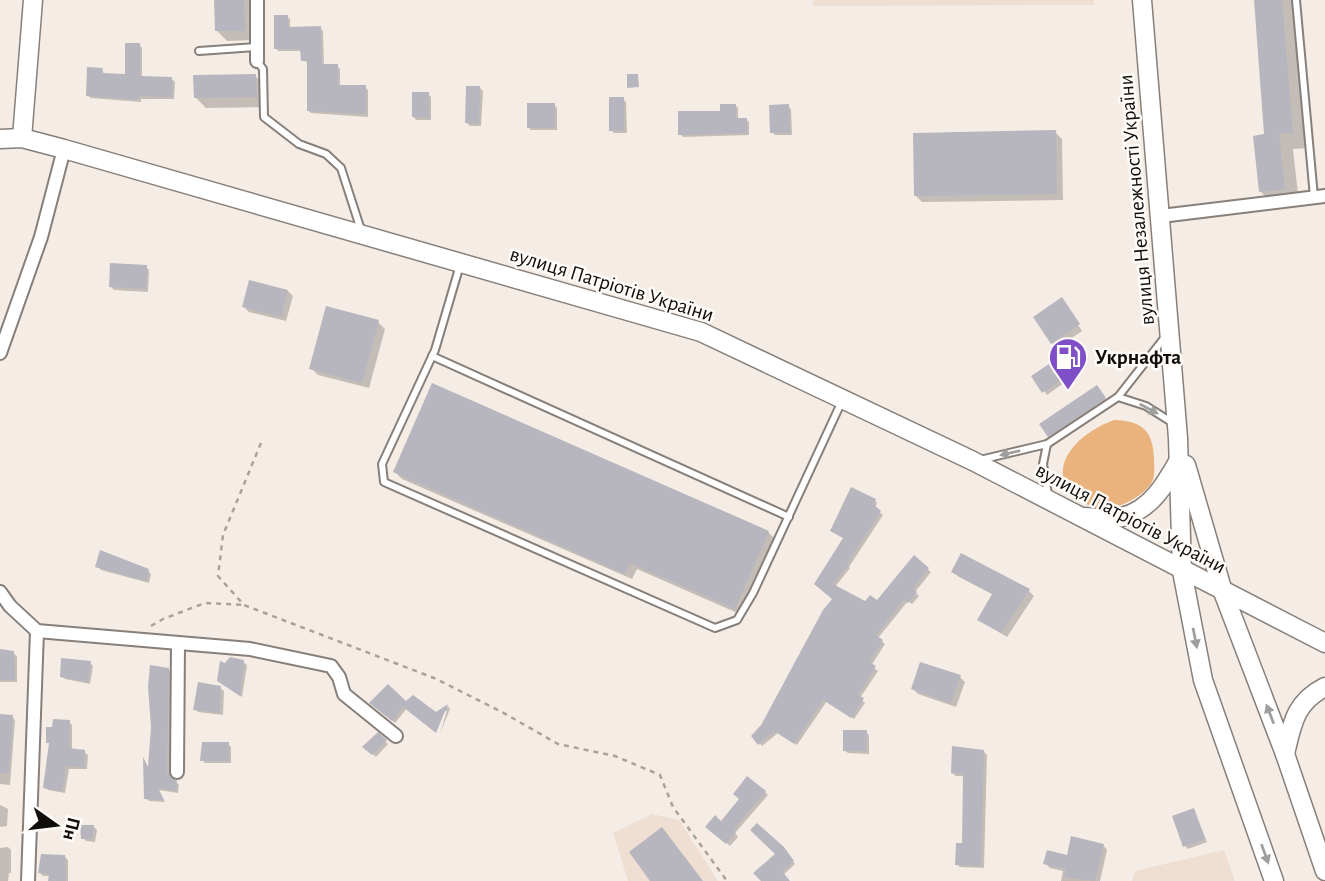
<svg xmlns="http://www.w3.org/2000/svg" width="1325" height="881" font-family="'Alegreya Sans',sans-serif">
<rect width="100%" height="100%" fill="#f5ede5"/>
<g fill="#eedfd2">
<polygon points="813,0 1094,0 1094,5 813,6"/>
<polygon points="652,814 679,820 718,881 628,881 613,833"/>
<polygon points="1224,850 1235,881 1132,881 1135,871"/>
</g>
<path fill="#eab27d" d="M1114,420c29,1 39,11 40,39 0,9 2,18 -4,26 -12,15 -30,21 -47,26 -67,-22 -41,-72 11,-91z"/>
<g fill="#0003">
<polygon points="216,0 254,0 255,40 227,41 217,31"/>
<polygon points="1255,0 1295,0 1308,148 1293,149 1299,203 1275,206 1260,191 1266,136"/>
<polygon points="287,17 290,19 290,29 320,28 323,31 324,66 337,66 340,69 340,87 365,87 368,90 368,117 311,113 308,110 309,63 302,60 302,51 278,51 276,48"/>
<polygon points="139,44 142,48 142,78 172,79 175,82 174,99 141,99 141,102 91,98 87,95 102,70 105,75 127,75"/>
<polygon points="255,76 266,86 266,107 206,108 196,98"/>
<polygon points="480,88 483,91 481,126 470,126 467,123"/>
<polygon points="428,94 431,97 431,120 416,120 413,116"/>
<polygon points="623,99 626,102 627,133 614,133 611,130"/>
<polygon points="554,105 557,108 557,130 531,130 528,127"/>
<polygon points="735,105 738,108 738,119 746,119 749,122 749,135 683,137 680,134"/>
<polygon points="788,106 791,109 792,135 775,135 772,132"/>
<polygon points="1055,132 1062,139 1063,200 922,202 915,195"/>
<polygon points="146,267 149,270 148,292 114,290 111,287"/>
<polygon points="288,291 293,296 286,321 249,312 244,307"/>
<polygon points="1063,302 1082,331 1057,348 1052,343"/>
<polygon points="378,322 385,329 369,388 318,375 311,368"/>
<polygon points="1057,365 1068,380 1047,395 1033,376"/>
<polygon points="1097,387 1106,400 1050,436 1042,425"/>
<polygon points="395,472 768,532 775,539 742,615 637,569 632,579 402,479"/>
<polygon points="875,500 877,503 875,508 883,515 849,567 850,568 835,587 866,603 877,603 914,558 931,572 915,592 919,596 912,604 908,601 878,638 885,644 871,666 878,671 860,698 865,703 854,719 827,701 797,745 778,733 762,746 753,736 762,726 834,599 816,584"/>
<polygon points="97,566 148,571 151,574 149,583 101,570"/>
<polygon points="954,572 1029,591 1034,596 1007,637 979,620 994,595 959,577"/>
<polygon points="0,650 13,653 17,656 17,682 0,682"/>
<polygon points="243,662 247,665 242,697 222,684"/>
<polygon points="90,663 93,666 90,684 65,679 61,676"/>
<polygon points="168,669 171,672 170,777 179,785 178,793 159,790 165,802 149,801 146,798 149,770"/>
<polygon points="960,677 965,682 956,707 918,694 913,689"/>
<polygon points="220,688 224,691 223,715 198,712 195,709"/>
<polygon points="406,703 436,714 448,706 450,709 440,734 447,711 443,711 436,730 408,707 395,723 375,706"/>
<polygon points="0,716 12,717 15,720 10,785 0,784"/>
<polygon points="69,722 72,725 72,750 84,752 88,755 87,769 69,769 65,793 48,790 44,787 51,745 48,742"/>
<polygon points="866,732 869,735 869,754 848,753 844,750"/>
<polygon points="378,735 388,744 376,757 365,747"/>
<polygon points="228,744 231,747 231,763 205,763 202,760"/>
<polygon points="984,752 987,755 984,868 960,867 957,864 964,845 965,776 956,776 952,773"/>
<polygon points="765,792 768,795 735,833 738,837 730,846 708,827 721,823 741,799"/>
<polygon points="0,805 8,809 7,826 0,827"/>
<polygon points="1194,810 1207,842 1188,849 1185,846"/>
<polygon points="94,827 97,830 95,842 86,841 83,838"/>
<polygon points="1103,845 1107,850 1100,881 1061,881 1063,871 1050,868 1045,863"/>
<polygon points="8,847 11,850 11,873 9,873 8,881 0,881 0,848"/>
<polygon points="786,851 795,864 783,875 787,881 763,881"/>
<polygon points="65,857 68,860 68,881 50,881 50,876 43,876 40,873"/>
</g>
<g fill="#b7b5be">
<polygon points="214,0 244,0 245,31 215,31"/>
<polygon points="1254,0 1282,0 1293,133 1279,134 1285,189 1259,192 1253,136 1264,134"/>
<polygon points="274,15 288,15 288,27 321,26 322,64 338,64 338,85 366,85 366,114 307,111 307,61 301,61 300,49 274,49"/>
<polygon points="125,43 140,43 140,76 172,77 172,97 139,96 138,100 86,96 87,67 103,68 102,73 125,74"/>
<polygon points="256,74 257,97 194,98 193,75"/>
<polygon points="627,74 638,74 639,87 627,88"/>
<polygon points="466,86 480,86 479,124 465,123"/>
<polygon points="412,92 429,92 429,118 412,117"/>
<rect x="609" y="97" width="15" height="34"/>
<rect x="527" y="103" width="28" height="25"/>
<polygon points="720,104 736,104 736,118 747,118 747,133 678,135 678,111 720,111"/>
<polygon points="789,104 790,133 770,133 769,105"/>
<polygon points="1056,130 1057,194 914,196 913,133"/>
<polygon points="110,263 147,265 146,289 109,287"/>
<polygon points="249,280 288,290 281,317 242,307"/>
<polygon points="1062,297 1080,324 1051,344 1033,317"/>
<polygon points="326,306 379,320 362,383 309,369"/>
<polygon points="1055,360 1066,377 1042,393 1031,376"/>
<polygon points="432,383 769,531 735,609 630,563 625,574 393,472"/>
<polygon points="1097,385 1106,398 1048,437 1039,424"/>
<polygon points="851,487 876,499 873,504 881,511 847,563 849,564 833,584 865,601 870,595 877,600 914,555 929,568 913,588 917,592 908,603 904,600 876,635 883,640 869,662 876,666 858,695 864,698 851,718 823,700 794,744 774,731 758,745 751,736 761,725 823,610 832,599 814,584 843,538 830,531"/>
<polygon points="100,550 149,569 146,581 95,567"/>
<polygon points="961,553 1030,589 1001,633 977,620 992,594 951,572"/>
<polygon points="0,649 14,651 15,680 0,680"/>
<polygon points="230,657 244,660 240,696 217,681 220,661 225,663"/>
<polygon points="61,658 91,661 88,682 60,677"/>
<polygon points="920,662 961,675 951,703 911,689"/>
<polygon points="150,665 169,668 167,773 177,781 176,791 158,788 164,800 144,799 143,757 148,767 151,727 148,687"/>
<polygon points="198,682 221,686 220,713 193,710"/>
<polygon points="388,684 406,701 413,695 436,712 448,704 436,733 403,707 392,721 369,703"/>
<polygon points="0,714 13,715 9,773 0,773"/>
<polygon points="53,719 70,720 69,748 85,750 84,767 66,766 62,791 43,788 49,743 46,743 46,727 52,727"/>
<polygon points="843,730 867,730 866,751 843,751"/>
<polygon points="378,732 387,740 372,755 362,747"/>
<polygon points="202,742 229,742 229,761 200,761"/>
<polygon points="952,746 984,750 981,866 955,865 956,843 962,843 963,774 951,773"/>
<polygon points="747,776 766,791 733,830 736,832 726,844 705,827 715,815 721,821 739,799 733,794"/>
<polygon points="1194,808 1205,839 1183,847 1172,816"/>
<polygon points="757,823 784,847 794,861 782,871 790,881 761,881 753,873 775,854 750,830"/>
<polygon points="80,825 94,825 92,839 81,839"/>
<polygon points="662,827 703,881 650,881 629,852"/>
<polygon points="1071,836 1104,844 1095,881 1064,877 1066,869 1043,864 1047,850 1067,855"/>
<polygon points="41,854 65,855 66,881 48,881 49,874 38,873"/>
</g>
<g fill="none" stroke-linecap="round" stroke-linejoin="round">
<g stroke="#877f79" stroke-width="10">
<g id="lane">
<polyline points="1296,0 1314,197"/>
<polyline points="199,51 257,47"/>
<polyline points="257,61 263,69 264,117 299,144 326,154 341,168 361,230"/>
<polyline points="460,265 435,350 382,464 384,482 715,628 737,620 753,593 842,401"/>
<polyline points="432,356 789,517"/>
<polyline points="1118,397 1146,406 1173,423"/>
<polyline points="1047,444 1043,464 1048,495"/>
<polyline points="980,460 1047,444 1118,397 1165,337"/>
</g>
</g>
<g stroke="#877f79" stroke-width="16">
<g id="street">
<polyline points="257,0 257,61"/>
<polyline points="1161,216 1325,196"/>
<polyline points="0,353 41,237 64,149"/>
<polyline points="0,592 10,606 37,631 250,649 331,666 339,677 344,694 396,736"/>
<polyline points="177,772 178,644"/>
<polyline points="28,881 37,631"/>
</g>
</g>
<g stroke="#877f79" stroke-width="21">
<g id="secondary">
<polyline points="1142,0 1178,438 1182,571 1203,680 1274,881"/>
<polyline points="22,138 33,0"/>
<polyline points="0,139 22,138 64,149 701,332 973,461 1325,643"/>
<polyline points="1186,465 1223,592 1285,754 1325,871"/>
<path d="M1083,517c12,0 27,3 39,0 29,-7 44,-34 57,-57"/>
<path d="M1285,754c7,-30 10,-52 40,-67"/>
</g>
</g>
<g stroke="#a8a29b" stroke-width="2.5" stroke-dasharray="5 5" stroke-linecap="butt">
<polyline points="261,443 223,535 218,576 244,605 434,678 502,712 558,744 615,756 660,775 673,807 727,881"/>
<polyline points="151,626 163,619 205,603 244,605"/>
</g>
<use href="#lane" stroke="#fff" stroke-width="6"/>
<use href="#street" stroke="#fff" stroke-width="12"/>
<use href="#secondary" stroke="#fff" stroke-width="18"/>
</g>
<defs><path id="oneway-solid" d="M-6-.8H1V-3.2L6.5 0L1 3.2V.8H-6Z" transform="scale(1.75)"/></defs>
<g fill="#9f9f9d">
<use href="#oneway-solid" transform="translate(1149 409) rotate(28)"/>
<use href="#oneway-solid" transform="translate(1010 453) rotate(167)"/>
<use href="#oneway-solid" transform="translate(1195 638) rotate(79)"/>
<use href="#oneway-solid" transform="translate(1270 714) rotate(-111)"/>
<use href="#oneway-solid" transform="translate(1265 854) rotate(70)"/>
</g>
<defs>
<g id="fuel-pin" transform="scale(2.0125)"><path d="M0 17L-7.5 6A9.5 9.5 0 1 1 7.5 6Z" fill="#7f4fc7" stroke="#fefbf8"/><path d="M-5.5-6h7V0h2V4h1.3V-2.5L3-4.5l.8-.8L6-3V5H2.5V1h-1V6h-7ZM-4.2-4.7v3.2H.2V-4.7Z" fill="#fff"/></g>
</defs>
<g fill-rule="evenodd">
<use href="#fuel-pin" x="1068" y="357"/>
</g>
<g text-anchor="middle" stroke-width="5" stroke-linejoin="round" paint-order="stroke">
<g font-size="21" fill="#100e0b" stroke="#fefbf8">
<text transform="translate(1136 200) rotate(-95)" y="7">вулиця Незалежності України</text>
<text transform="translate(612 284) rotate(17)" y="7">вулиця Патріотів України</text>
<text transform="translate(1131 518) rotate(28)" y="7">вулиця Патріотів України</text>
</g>
<g font-size="21" font-weight="bold" fill="#100e0b" stroke="#fefbf8" text-anchor="start">
<text x="1095" y="364">Укрнафта</text>
</g>
</g>
<g transform="translate(56 825) rotate(104)" stroke="#fefbf8" stroke-width="5" paint-order="stroke">
<path d="M0-5L12 26L0 18L-12 26Z" fill="#100e0b"/>
<text y="-10" font-size="19" font-weight="bold" text-anchor="middle" fill="#100e0b">Пн</text>
</g>
</svg>
